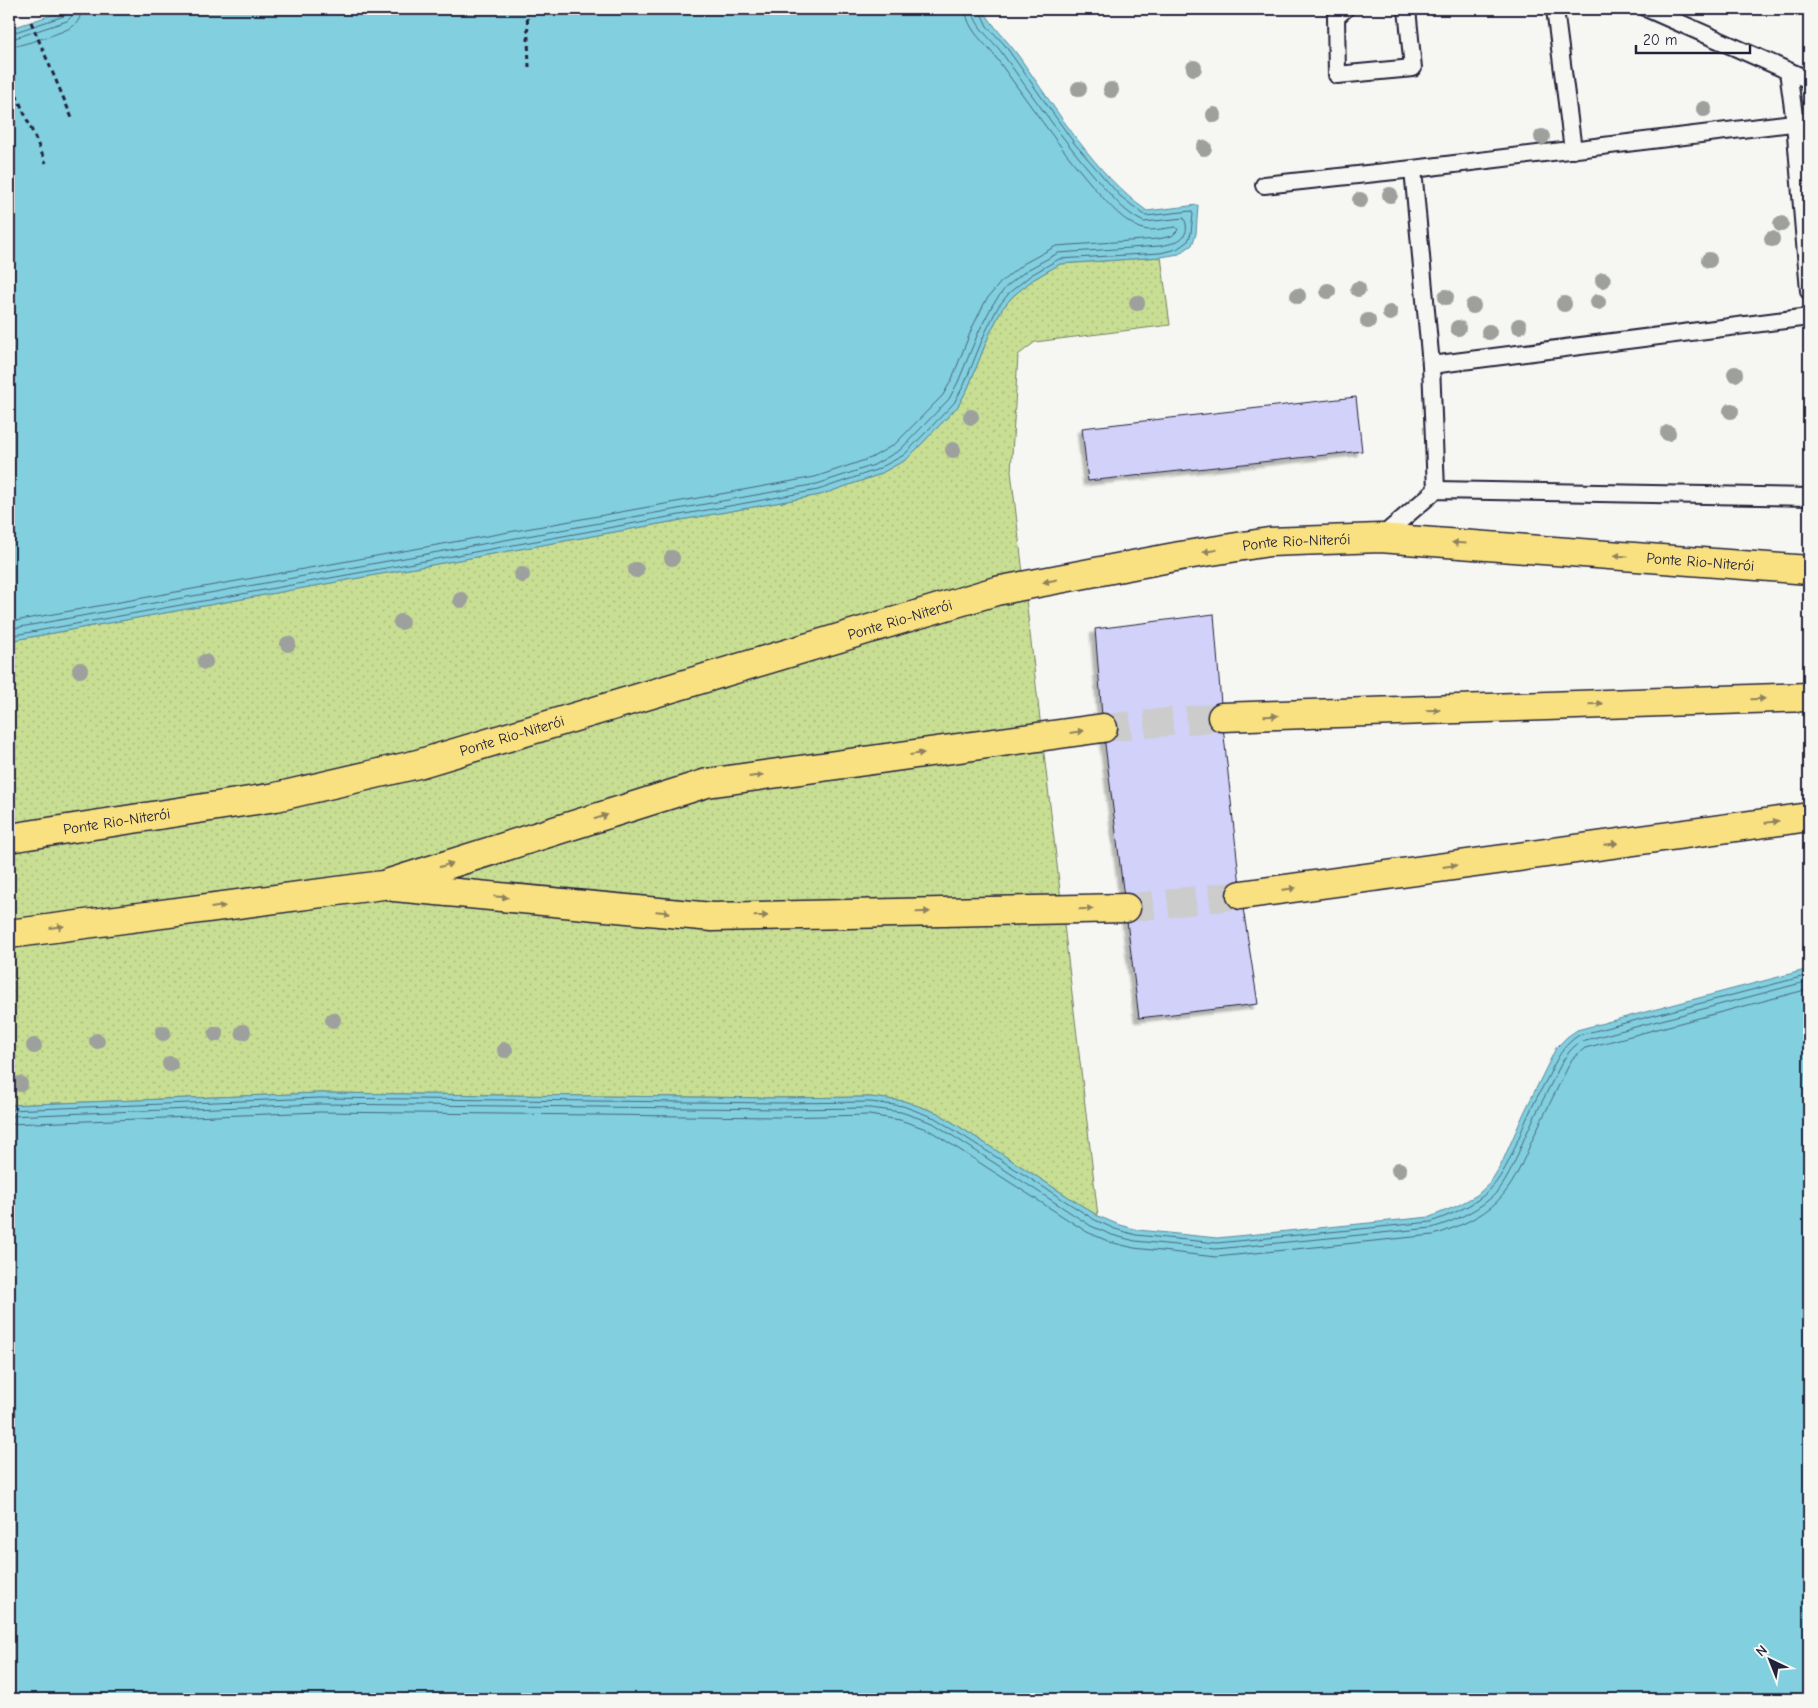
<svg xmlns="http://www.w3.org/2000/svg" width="1818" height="1708" font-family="'Comic Neue',sans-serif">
<defs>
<pattern id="grass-dots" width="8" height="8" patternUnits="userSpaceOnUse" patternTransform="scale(1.25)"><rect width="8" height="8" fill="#c8de93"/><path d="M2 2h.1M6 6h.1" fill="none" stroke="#acbe80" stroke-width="1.8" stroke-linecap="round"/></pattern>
<filter id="shadow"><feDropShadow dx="-4.5" dy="4.5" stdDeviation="1" flood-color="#0004"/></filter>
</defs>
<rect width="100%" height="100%" fill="#f6f6f2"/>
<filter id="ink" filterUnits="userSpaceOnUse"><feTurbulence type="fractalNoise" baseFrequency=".02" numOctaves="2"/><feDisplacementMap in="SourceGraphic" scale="10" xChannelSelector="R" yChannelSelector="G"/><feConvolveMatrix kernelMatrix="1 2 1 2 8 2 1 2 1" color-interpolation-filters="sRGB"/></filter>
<g filter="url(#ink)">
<polygon fill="url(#grass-dots)" stroke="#758067" points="1161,257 1170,325 1035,342 1018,355 1011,471 1098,1216 938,1113 904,1101 870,1097 779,1098 319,1093 9,1105 9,641 820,495 878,475 907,459 958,406 968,388 989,335 1002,309 1013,296 1034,279 1060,264"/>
<g fill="#81cfdf" stroke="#5b8a9d">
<path d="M70,9h913c10,18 25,32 37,49 36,51 75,116 127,153l51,-6 -2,29 -4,11 -13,9 -18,3 -101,7 -26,15 -21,17 -11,13 -13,26 -21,53 -10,18 -51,53 -29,16 -58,20 -811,146v-612z"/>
<polygon points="1809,969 1809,1699 9,1699 9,1105 319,1093 779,1098 870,1097 904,1101 938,1113 1098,1216 1117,1224 1138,1230 1217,1238 1430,1217 1457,1206 1477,1195 1490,1183 1501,1165 1524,1113 1556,1048 1567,1037 1577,1030"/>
</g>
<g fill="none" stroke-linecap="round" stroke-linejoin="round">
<g stroke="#48677d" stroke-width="1">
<polyline points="9,34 64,16 67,13 68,9"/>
<polyline points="9,40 67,21 72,16 74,9"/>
<path d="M9,47c9,0 57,-15 64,-21 6,-4 8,-10 8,-17"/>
<path d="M9,622l806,-145 56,-19 24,-14 48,-49 9,-16 20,-51 14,-28 15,-18 22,-18 33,-18 102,-7 14,-3 6,-6 -2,-3c-12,1 -28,6 -38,0 -19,-9 -34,-28 -47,-43 -34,-40 -63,-82 -94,-125 -11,-16 -31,-29 -31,-50"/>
<path d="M9,629l808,-145 57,-19 26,-15 49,-51 9,-17 21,-51 14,-27 13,-17 21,-17 31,-17 101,-7c16,-2 34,-8 25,-28l-40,4c-20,-9 -34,-28 -48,-44 -34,-39 -64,-83 -94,-125 -10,-14 -28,-26 -29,-44"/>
<polyline points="9,636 818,490 876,470 904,455 954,403 964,385 985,333 998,307 1010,292 1031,275 1059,259 1160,253 1177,249 1188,241 1191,233 1193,214 1191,211 1146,216 1120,196 1074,143 1004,44 987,26 979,9"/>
<path d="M9,1110l310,-12 460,5 91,-1 33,4 32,12 160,102 20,9 21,6 81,8 214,-21c16,-6 34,-13 48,-23 26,-18 36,-54 48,-81 6,-14 14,-28 21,-41 8,-17 15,-32 31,-42l230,-60"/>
<path d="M9,1116l311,-12 459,5 91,-1 31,4 32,11 158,103 21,9 23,6 81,8 216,-21c23,-7 50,-19 66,-37 12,-15 19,-35 26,-52 9,-20 19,-39 29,-59 8,-15 13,-30 29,-39l227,-60"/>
<path d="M9,1124l311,-12 458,5 91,-2 31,5 29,10 158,102 23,10 24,6 82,9 217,-22c9,-2 17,-6 25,-9 56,-23 59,-56 83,-105 10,-21 21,-41 31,-62l13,-11 224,-59"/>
</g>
</g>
<g fill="#d1d1f9" stroke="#22223b" filter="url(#shadow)">
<polygon points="1356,397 1362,451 1088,481 1082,428"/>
<polygon points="1214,614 1222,717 1241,895 1258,1004 1139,1018 1103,728 1095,629"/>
</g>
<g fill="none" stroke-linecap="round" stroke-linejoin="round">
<g stroke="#cccccd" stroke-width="28" stroke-dasharray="28 14" stroke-linecap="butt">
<polyline points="1103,728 1222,717"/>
<polyline points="1126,908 1241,895"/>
</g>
<g stroke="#22223b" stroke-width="20">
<g id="lane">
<polyline points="1345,9 1336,17 1337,75 1413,68 1407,9"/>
<polyline points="1555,9 1573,150"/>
<polyline points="1648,9 1809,80"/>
<polyline points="1788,71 1795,123 1809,291"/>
<polyline points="1413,169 1431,365 1436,490"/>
<polyline points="1264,185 1413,169 1809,121"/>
<polyline points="1431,365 1809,317"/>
<polyline points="1380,538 1436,490 1809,497"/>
</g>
</g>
<g stroke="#22223b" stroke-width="31">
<g id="highway">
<polyline points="1222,717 1809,697"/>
<path id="s1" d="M9,838l267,-41 142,-33 578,-173 184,-35 89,-14 111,-4 429,32"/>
<polyline points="394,887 712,917 1126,908"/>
<polyline points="1241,895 1809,817"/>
<polyline points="9,934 383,885 707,783 1103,728"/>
</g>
</g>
<g stroke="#22223b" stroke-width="3" stroke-dasharray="5 4" stroke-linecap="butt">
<polyline points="527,9 529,67"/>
<polyline points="31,22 72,118"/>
<polyline points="9,78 46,163"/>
</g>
<use href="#lane" stroke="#f6f6f2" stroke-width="16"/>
<use href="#highway" stroke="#f9e181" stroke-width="28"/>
</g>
<g fill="#9da09c">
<circle cx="1194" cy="68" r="8"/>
<circle cx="1079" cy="89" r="8"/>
<circle cx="1111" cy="90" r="8"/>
<circle cx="1704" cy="109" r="8"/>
<circle cx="1214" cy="115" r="8"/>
<circle cx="1542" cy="137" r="8"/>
<circle cx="1204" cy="148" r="8"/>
<circle cx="1390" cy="195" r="8"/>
<circle cx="1360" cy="200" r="8"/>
<circle cx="1781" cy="224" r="8"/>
<circle cx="1772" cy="239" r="8"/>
<circle cx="1709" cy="260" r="8"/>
<circle cx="1603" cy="280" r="8"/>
<circle cx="1358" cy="289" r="8"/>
<circle cx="1328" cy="291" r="8"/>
<circle cx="1298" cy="296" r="8"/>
<circle cx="1446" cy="297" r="8"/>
<circle cx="1598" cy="302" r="8"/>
<circle cx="1137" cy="303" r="8"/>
<circle cx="1564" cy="304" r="8"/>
<circle cx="1473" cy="306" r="8"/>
<circle cx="1390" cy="313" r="8"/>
<circle cx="1368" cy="321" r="8"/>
<circle cx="1519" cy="326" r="8"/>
<circle cx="1458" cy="328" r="8"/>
<circle cx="1489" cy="332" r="8"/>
<circle cx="1735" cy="374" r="8"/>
<circle cx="1731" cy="411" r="8"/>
<circle cx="971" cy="417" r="8"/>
<circle cx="1668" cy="433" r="8"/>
<circle cx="953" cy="450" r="8"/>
<circle cx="672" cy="558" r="8"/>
<circle cx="636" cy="570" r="8"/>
<circle cx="522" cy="575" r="8"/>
<circle cx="461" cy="600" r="8"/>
<circle cx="401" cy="622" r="8"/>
<circle cx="288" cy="644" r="8"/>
<circle cx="205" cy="662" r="8"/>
<circle cx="80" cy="670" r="8"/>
<circle cx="333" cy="1020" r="8"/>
<circle cx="243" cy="1032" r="8"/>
<circle cx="163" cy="1033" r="8"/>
<circle cx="216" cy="1034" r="8"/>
<circle cx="97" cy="1041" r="8"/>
<circle cx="34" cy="1046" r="8"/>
<circle cx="505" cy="1050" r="8"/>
<circle cx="170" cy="1064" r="8"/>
<circle cx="20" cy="1084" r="8"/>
<circle cx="1399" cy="1170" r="8"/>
</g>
<defs><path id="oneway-solid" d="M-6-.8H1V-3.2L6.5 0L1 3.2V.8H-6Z" transform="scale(1.25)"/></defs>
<g fill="#8e825e">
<use href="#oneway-solid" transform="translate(1459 543) rotate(-176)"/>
<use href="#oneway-solid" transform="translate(1210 551) rotate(171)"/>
<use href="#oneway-solid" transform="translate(1621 556) rotate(-176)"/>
<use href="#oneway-solid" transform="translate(1050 581) rotate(169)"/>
<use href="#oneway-solid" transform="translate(1758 699) rotate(-2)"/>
<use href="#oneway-solid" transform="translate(1596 704) rotate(-2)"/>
<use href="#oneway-solid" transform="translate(1433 710) rotate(-2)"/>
<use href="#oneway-solid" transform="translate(1271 716) rotate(-2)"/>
<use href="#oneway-solid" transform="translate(1077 732) rotate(-8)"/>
<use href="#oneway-solid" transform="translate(917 754) rotate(-8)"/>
<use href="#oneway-solid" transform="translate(756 776) rotate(-8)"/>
<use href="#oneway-solid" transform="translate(601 817) rotate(-18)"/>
<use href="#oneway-solid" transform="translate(1772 822) rotate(-8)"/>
<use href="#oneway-solid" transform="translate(1611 844) rotate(-8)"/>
<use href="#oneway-solid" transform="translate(446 865) rotate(-18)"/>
<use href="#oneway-solid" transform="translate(1450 866) rotate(-8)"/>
<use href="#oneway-solid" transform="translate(1289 889) rotate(-8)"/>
<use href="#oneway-solid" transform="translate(501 897) rotate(5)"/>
<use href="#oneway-solid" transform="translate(218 907) rotate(-7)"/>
<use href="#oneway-solid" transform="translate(1086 909) rotate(-1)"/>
<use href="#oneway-solid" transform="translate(663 912) rotate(5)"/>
<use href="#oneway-solid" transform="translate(923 912) rotate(-1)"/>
<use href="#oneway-solid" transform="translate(761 916) rotate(-1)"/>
<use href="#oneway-solid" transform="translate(57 927) rotate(-7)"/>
</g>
</g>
<g text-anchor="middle" stroke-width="5" stroke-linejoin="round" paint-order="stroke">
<g font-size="15" fill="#22223b" stroke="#f6f6f2">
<text dy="5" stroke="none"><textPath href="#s1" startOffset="1324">Ponte Rio-Niterói</textPath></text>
<text dy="5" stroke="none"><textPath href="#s1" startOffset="1729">Ponte Rio-Niterói</textPath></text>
<text dy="5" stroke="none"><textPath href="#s1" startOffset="919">Ponte Rio-Niterói</textPath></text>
<text dy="5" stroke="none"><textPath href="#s1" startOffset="514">Ponte Rio-Niterói</textPath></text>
<text dy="5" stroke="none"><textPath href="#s1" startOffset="109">Ponte Rio-Niterói</textPath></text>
</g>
</g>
<rect width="1818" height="1708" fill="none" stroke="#f6f6f2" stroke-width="30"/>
<rect x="15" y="15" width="1788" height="1678" fill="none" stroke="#22223b" stroke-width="2" filter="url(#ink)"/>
<g transform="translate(1770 1660) rotate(317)" stroke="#f6f6f2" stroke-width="4" paint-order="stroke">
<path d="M0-4L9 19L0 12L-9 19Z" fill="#22223b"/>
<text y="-8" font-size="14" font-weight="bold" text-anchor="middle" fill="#22223b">N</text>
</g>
<path d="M1636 45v8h114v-8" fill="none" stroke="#22223b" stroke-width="2.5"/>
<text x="1643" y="45" font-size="15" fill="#22223b" stroke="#f6f6f2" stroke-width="4" paint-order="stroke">20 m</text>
</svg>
